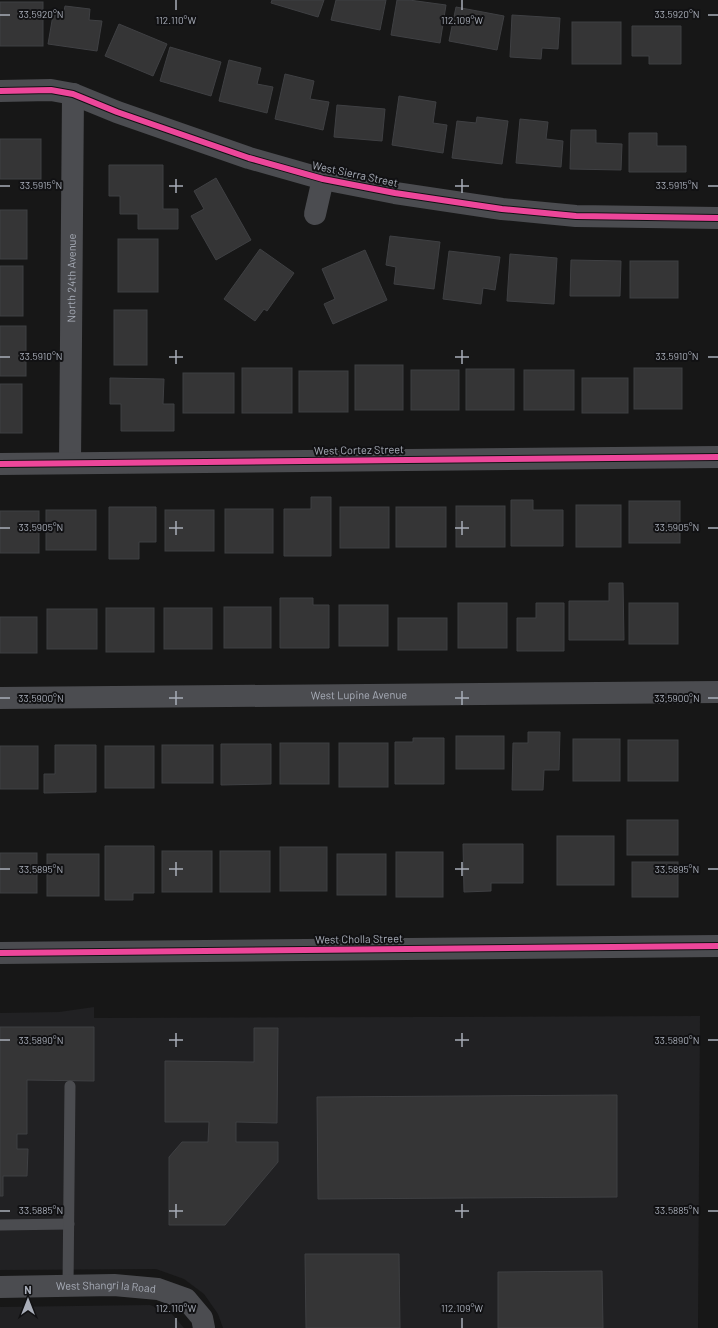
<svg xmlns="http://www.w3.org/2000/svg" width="718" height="1328" font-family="Barlow,sans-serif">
<rect width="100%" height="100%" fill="#171717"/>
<g fill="#212123">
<polygon points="94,1007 94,1018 700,1016 698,1328 223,1328 218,1314 204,1294 184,1279 156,1269 0,1270 0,1013 59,1012"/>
<polygon points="150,1305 171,1313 184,1328 0,1328 0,1307"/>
</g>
<g fill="#353536" stroke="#3f4043">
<polygon points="272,0 324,0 318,17 271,3"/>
<polygon points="336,0 386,0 380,30 331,20"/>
<polygon points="397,0 409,0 446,5 440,43 391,35"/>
<rect x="0" y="2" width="43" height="44"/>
<polygon points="65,6 90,9 89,20 102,21 97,51 48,44 53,15 63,16"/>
<polygon points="456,7 504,16 497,50 449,41"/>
<polygon points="512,15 560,18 558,49 542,48 541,59 510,57"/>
<rect x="572" y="22" width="49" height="42"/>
<polygon points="119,24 167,44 153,76 105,56"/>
<polygon points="632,26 681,26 681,64 649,64 649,56 632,56"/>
<polygon points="170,47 221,62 211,96 160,81"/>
<polygon points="229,60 261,68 257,84 273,87 267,113 219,101"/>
<polygon points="285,74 314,81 310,99 329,102 323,130 275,119"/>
<polygon points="399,96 436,102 433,123 447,125 443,153 392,145"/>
<polygon points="337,105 385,109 382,141 334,137"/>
<polygon points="477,117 508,121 502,164 452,158 457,121 476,123"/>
<polygon points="520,119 548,122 546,139 563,141 561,167 516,163"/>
<polygon points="571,130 596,130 596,143 622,144 621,170 570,169"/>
<polygon points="629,133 657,133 657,146 686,146 686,172 629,172"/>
<rect x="0" y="139" width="41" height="40"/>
<polygon points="109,165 163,165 163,209 178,209 178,229 138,229 138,214 120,214 120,196 109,196"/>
<polygon points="216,178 251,240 216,260 191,216 204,209 194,191"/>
<rect x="0" y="210" width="27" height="49"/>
<polygon points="390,236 440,242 434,289 394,284 396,267 386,265"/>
<rect x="118" y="239" width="40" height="53"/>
<polygon points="260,249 294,273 267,311 264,309 255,321 224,299"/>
<polygon points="365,250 387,300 333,324 324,304 335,299 322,269"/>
<polygon points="449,251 500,257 495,290 483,288 481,304 443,299"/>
<polygon points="510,254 557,258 554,304 507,301"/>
<polygon points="571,260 621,261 620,296 570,296"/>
<rect x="630" y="261" width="48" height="37"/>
<rect x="0" y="266" width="23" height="50"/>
<rect x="114" y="310" width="33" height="55"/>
<rect x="0" y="326" width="26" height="50"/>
<rect x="355" y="365" width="48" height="45"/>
<rect x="242" y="368" width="50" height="45"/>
<rect x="634" y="368" width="48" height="41"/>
<rect x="466" y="369" width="48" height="41"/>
<rect x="411" y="370" width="48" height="40"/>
<rect x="524" y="370" width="50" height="40"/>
<rect x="299" y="371" width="49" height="41"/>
<rect x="183" y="373" width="51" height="40"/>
<polygon points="110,378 164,379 163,404 174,404 174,431 121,431 121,404 110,404"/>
<rect x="582" y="378" width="46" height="35"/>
<rect x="0" y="384" width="22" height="49"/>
<polygon points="311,497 331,497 331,556 284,556 284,509 311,509"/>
<polygon points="511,500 533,500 533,510 563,510 563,546 511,546"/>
<rect x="629" y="501" width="51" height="42"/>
<rect x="576" y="505" width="45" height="42"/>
<rect x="456" y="506" width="49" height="41"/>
<polygon points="109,507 156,507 156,542 139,542 139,559 109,559"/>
<rect x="340" y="507" width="49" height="41"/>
<rect x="396" y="507" width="50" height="40"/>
<rect x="225" y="509" width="48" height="44"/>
<rect x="46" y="510" width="50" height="40"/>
<rect x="165" y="510" width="49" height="41"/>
<rect x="0" y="511" width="39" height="42"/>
<polygon points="609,583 623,583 624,640 569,640 569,601 609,601"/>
<polygon points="280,598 313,598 313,605 329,605 329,648 280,648"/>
<rect x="458" y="603" width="49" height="45"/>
<polygon points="536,603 564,603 564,651 517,651 517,618 536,618"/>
<rect x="629" y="603" width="49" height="41"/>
<rect x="339" y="605" width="49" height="41"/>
<rect x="224" y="607" width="47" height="41"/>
<rect x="106" y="608" width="48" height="44"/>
<rect x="164" y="608" width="48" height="41"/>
<rect x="47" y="609" width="50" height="40"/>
<rect x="0" y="617" width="37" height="36"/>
<rect x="398" y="618" width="49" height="32"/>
<polygon points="528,732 560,732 559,770 544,770 543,790 512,790 513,743 528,743"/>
<rect x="456" y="736" width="48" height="33"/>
<polygon points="413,738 444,738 444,784 395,784 395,742 413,742"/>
<rect x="573" y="739" width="47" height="42"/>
<rect x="628" y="740" width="50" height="41"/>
<rect x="280" y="743" width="49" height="41"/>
<rect x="339" y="743" width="49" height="44"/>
<polygon points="221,744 271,744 271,784 221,785"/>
<polygon points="55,745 96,745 96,792 44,793 44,774 55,774"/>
<rect x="162" y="745" width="51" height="38"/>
<rect x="0" y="746" width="38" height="43"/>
<rect x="105" y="746" width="49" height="42"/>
<rect x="627" y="820" width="51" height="35"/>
<rect x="557" y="836" width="57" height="49"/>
<polygon points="463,844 523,844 523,883 491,883 491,891 464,892"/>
<polygon points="105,846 154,846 154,893 133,893 133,900 105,900"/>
<rect x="280" y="847" width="47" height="44"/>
<rect x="162" y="851" width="50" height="41"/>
<rect x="220" y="851" width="50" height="41"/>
<rect x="396" y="852" width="47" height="45"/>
<rect x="0" y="853" width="37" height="40"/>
<rect x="47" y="854" width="52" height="42"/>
<rect x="337" y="854" width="49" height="41"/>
<rect x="632" y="862" width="46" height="35"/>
<polygon points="0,1027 94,1027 94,1081 27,1080 27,1134 17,1134 17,1149 28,1149 27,1176 3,1176 3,1196 0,1196"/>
<polygon points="254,1028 278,1028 277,1123 236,1122 236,1142 278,1142 278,1162 225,1225 169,1225 169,1157 182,1142 208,1142 209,1122 165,1122 165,1061 254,1062"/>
<polygon points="617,1095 617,1197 318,1199 317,1097"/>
<polygon points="305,1254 399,1254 400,1328 306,1328"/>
<polygon points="602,1271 603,1328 498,1328 498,1272"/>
</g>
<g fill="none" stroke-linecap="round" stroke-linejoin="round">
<g stroke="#4b4c50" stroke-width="11">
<polyline points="0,1225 69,1224"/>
<polyline points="68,1286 70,1086"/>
</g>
<g stroke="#4b4c50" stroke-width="22">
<polyline points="0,91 51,90 73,94 117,112 249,158 323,179 395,193 502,209 576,216 718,218"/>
<polyline points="315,214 323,179"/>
<path id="s1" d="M70,463l3,-369"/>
<polyline points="0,464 718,457"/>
<path id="s2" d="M0,698l718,-6"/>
<polyline points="0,953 718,946"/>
<path id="s3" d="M0,1287l114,-2 44,4 28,10 16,19 2,10"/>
</g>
<g stroke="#111113" stroke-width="8">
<g id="cycleway">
<polyline points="0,91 51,90 73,94 117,112 249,158 323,179 395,193 502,209 576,216 718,218"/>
<polyline points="0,464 718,457"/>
<polyline points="0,953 718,946"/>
</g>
</g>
<use href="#cycleway" stroke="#ed469a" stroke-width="6"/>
</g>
<path fill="none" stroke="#a8adb8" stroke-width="1.5" d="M176,0v10M462,0v10M0,15h10M708,15h10M176,179v14M462,179v14M0,186h10M169,186h14M455,186h14M708,186h10M176,350v14M462,350v14M0,357h10M169,357h14M455,357h14M708,357h10M176,521v14M462,521v14M0,528h10M169,528h14M455,528h14M708,528h10M176,691v14M462,691v14M0,698h10M169,698h14M455,698h14M708,698h10M176,862v14M462,862v14M0,869h10M169,869h14M455,869h14M708,869h10M176,1033v14M462,1033v14M0,1040h10M169,1040h14M455,1040h14M708,1040h10M176,1204v14M462,1204v14M0,1211h10M169,1211h14M455,1211h14M708,1211h10M176,1318v10M462,1318v10"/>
<g text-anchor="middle" stroke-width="4" stroke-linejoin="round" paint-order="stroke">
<g font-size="11" fill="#a8adb8" stroke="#111113">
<text transform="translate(355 174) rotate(12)" y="4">West Sierra Street</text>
<text dy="4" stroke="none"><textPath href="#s1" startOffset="185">North 24th Avenue</textPath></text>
<text transform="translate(359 450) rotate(-1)" y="4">West Cortez Street</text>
<text dy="4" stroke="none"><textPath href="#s2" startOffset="359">West Lupine Avenue</textPath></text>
<text transform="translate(359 939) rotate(-1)" y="4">West Cholla Street</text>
<text dy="4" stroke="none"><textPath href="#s3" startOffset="106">West Shangri la Road</textPath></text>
</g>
</g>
<g font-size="10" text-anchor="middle" fill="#a8adb8" stroke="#111113" stroke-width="4" stroke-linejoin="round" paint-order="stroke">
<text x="41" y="18">33.5920°N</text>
<text x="677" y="18">33.5920°N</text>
<text x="176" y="24">112.110°W</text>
<text x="462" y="24">112.109°W</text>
<text x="41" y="189">33.5915°N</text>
<text x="677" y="189">33.5915°N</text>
<text x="41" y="360">33.5910°N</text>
<text x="677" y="360">33.5910°N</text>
<text x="41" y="531">33.5905°N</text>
<text x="677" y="531">33.5905°N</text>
<text x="41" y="702">33.5900°N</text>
<text x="677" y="702">33.5900°N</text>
<text x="41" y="873">33.5895°N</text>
<text x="677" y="873">33.5895°N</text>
<text x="41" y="1044">33.5890°N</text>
<text x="677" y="1044">33.5890°N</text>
<text x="41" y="1214">33.5885°N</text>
<text x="677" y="1214">33.5885°N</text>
<text x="176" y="1312">112.110°W</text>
<text x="462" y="1312">112.109°W</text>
</g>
<g transform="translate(28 1300)" stroke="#111113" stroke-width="3" paint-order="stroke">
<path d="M0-3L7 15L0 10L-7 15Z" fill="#a8adb8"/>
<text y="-6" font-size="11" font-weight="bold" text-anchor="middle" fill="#a8adb8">N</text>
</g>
</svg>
